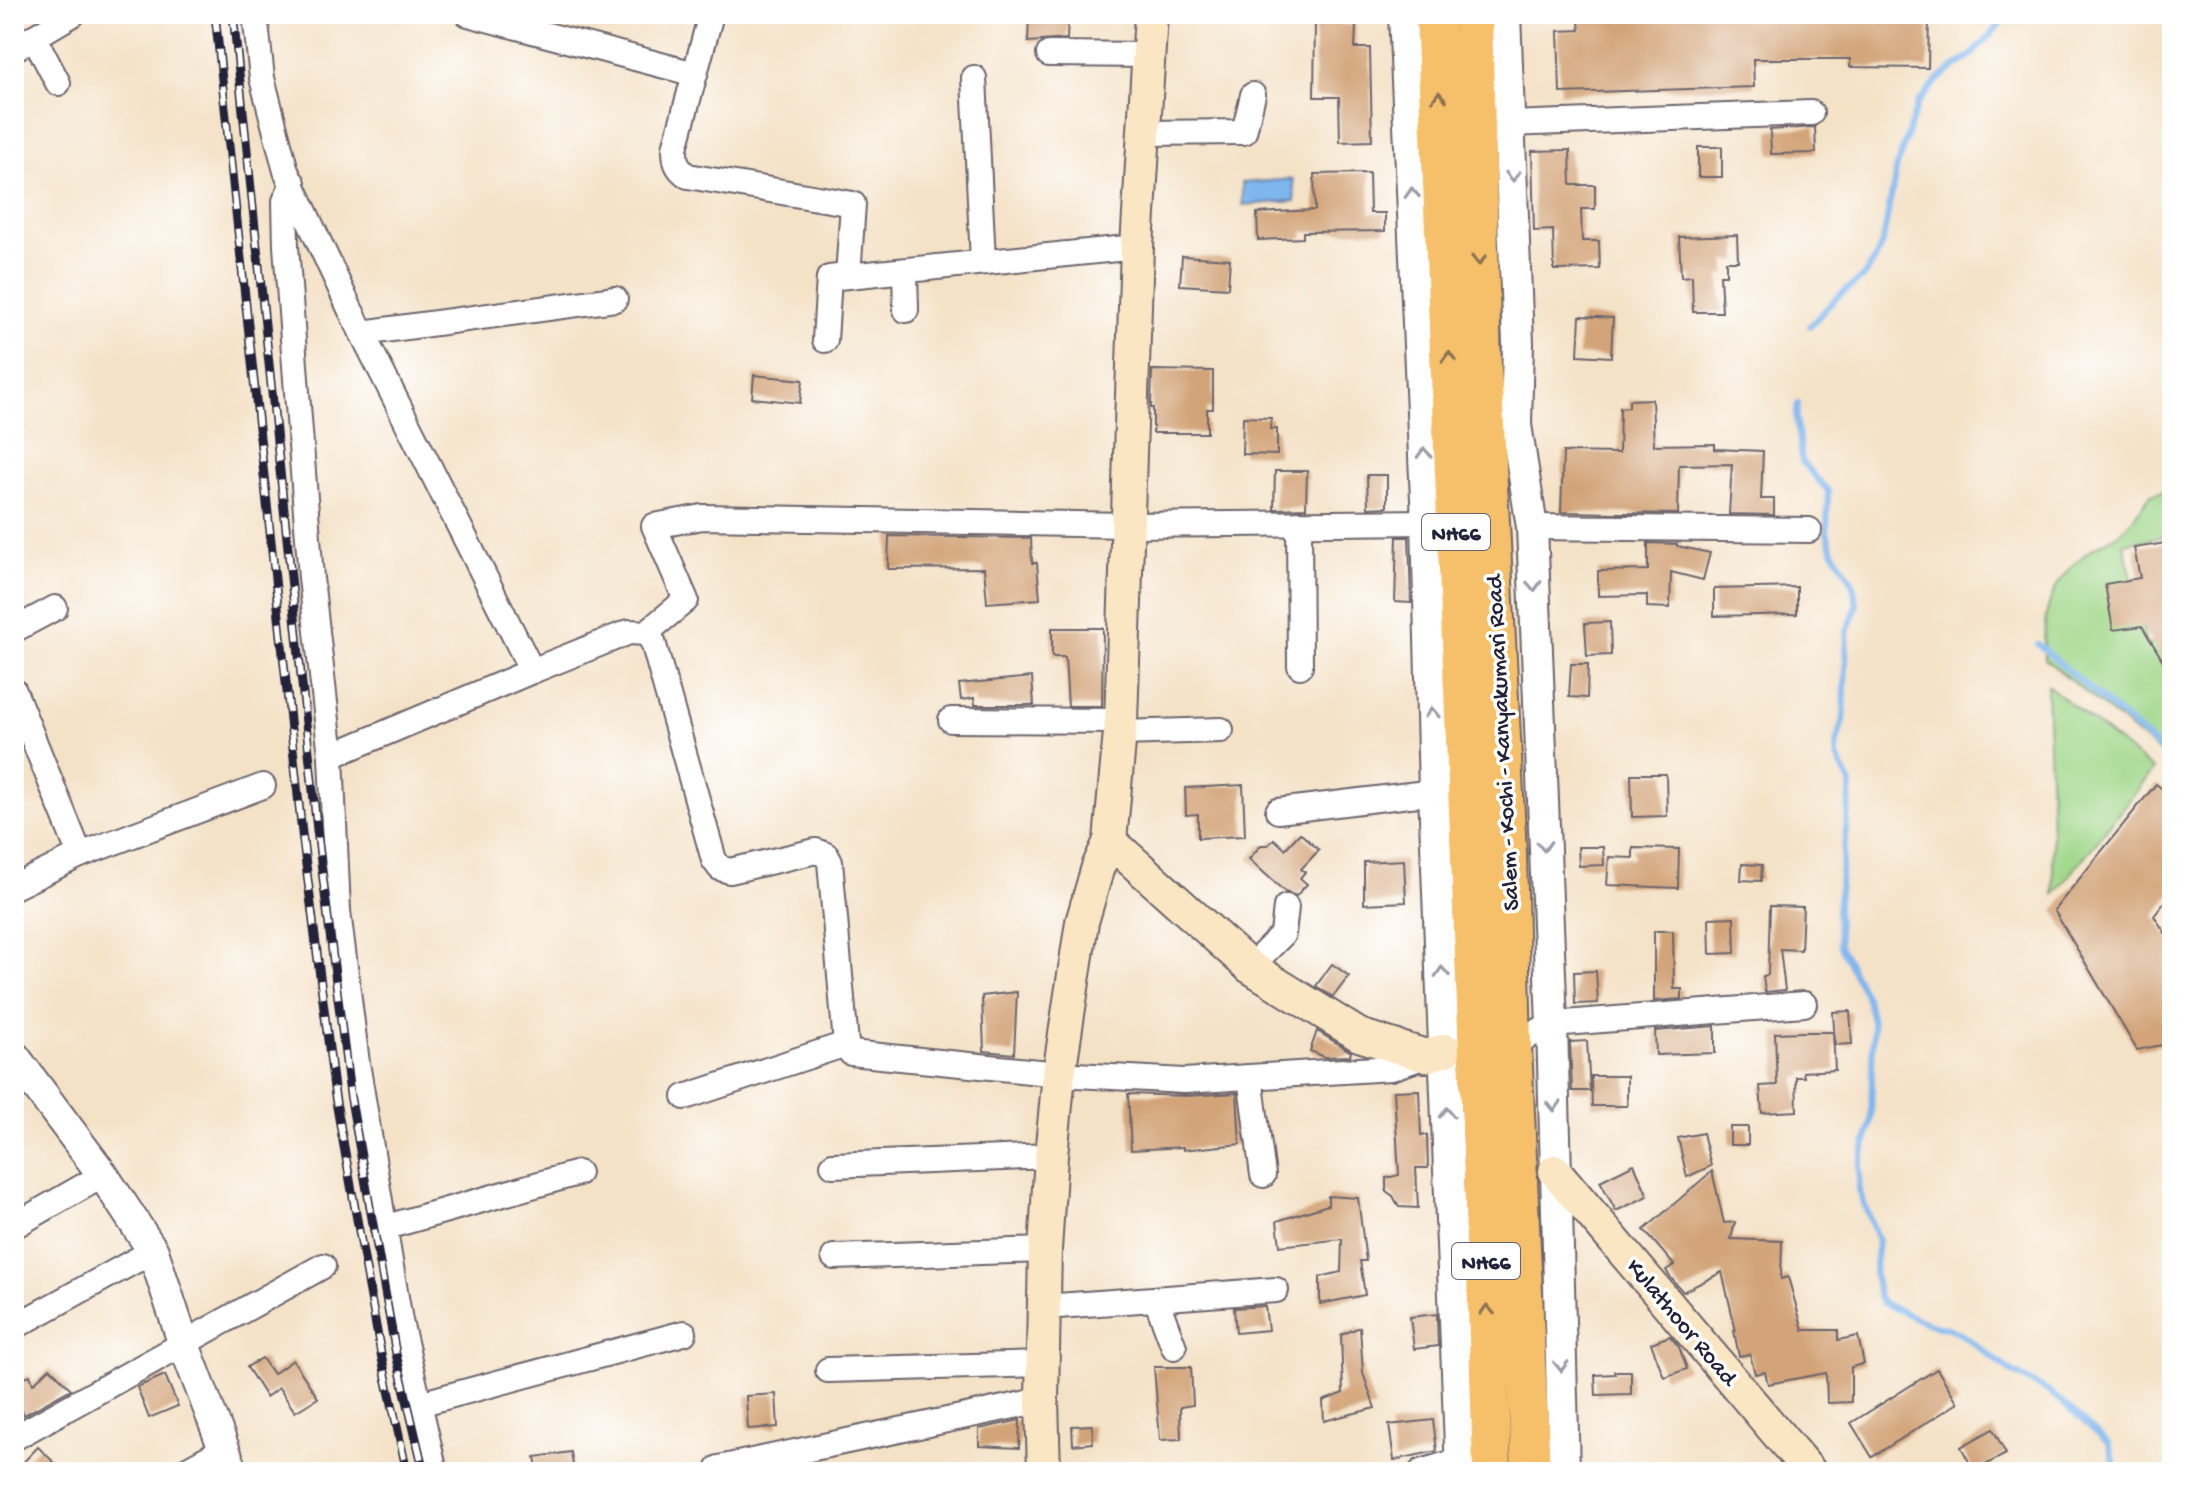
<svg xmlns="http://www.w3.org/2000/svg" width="2186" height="1486" font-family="'Gochi Hand',sans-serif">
<rect width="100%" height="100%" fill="#fff"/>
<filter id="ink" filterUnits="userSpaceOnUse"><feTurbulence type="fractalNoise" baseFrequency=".0125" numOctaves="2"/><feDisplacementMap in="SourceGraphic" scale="16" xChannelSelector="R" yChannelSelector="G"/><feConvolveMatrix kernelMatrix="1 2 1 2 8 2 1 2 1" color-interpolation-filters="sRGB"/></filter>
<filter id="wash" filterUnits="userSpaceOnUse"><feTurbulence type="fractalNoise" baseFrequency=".006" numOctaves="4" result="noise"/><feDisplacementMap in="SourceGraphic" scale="32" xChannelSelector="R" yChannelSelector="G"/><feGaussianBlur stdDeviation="1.8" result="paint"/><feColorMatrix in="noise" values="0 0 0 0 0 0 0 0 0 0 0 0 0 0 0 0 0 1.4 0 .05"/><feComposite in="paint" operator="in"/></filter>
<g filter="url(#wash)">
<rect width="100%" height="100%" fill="#f4e2c7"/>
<g fill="#9fd687" stroke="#607c61" stroke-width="2">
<path d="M2172,490v45l-48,8 22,101 26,-5v108l-7,10 -120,-98c-4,-48 6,-81 47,-110 10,-7 23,-12 32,-20 10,-10 19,-24 27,-35z"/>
<polygon points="2047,685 2153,770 2054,895"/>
</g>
<polygon fill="#7fb6ee" stroke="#506c94" stroke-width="2" points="1293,179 1295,201 1243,205 1242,183"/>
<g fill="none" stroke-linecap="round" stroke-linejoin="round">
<g stroke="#7fb6ee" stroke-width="6">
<polyline points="1810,326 1836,298 1862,278 1875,260 1883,240 1897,165 1918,103 1940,78 1973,54 2009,14"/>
<polyline points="1798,404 1796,418 1802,462 1828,491 1827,533 1833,551 1852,581 1857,605 1847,632 1844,716 1836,746 1837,757 1851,785 1837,910 1839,944 1867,999 1873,1027 1871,1123 1860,1165 1859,1190 1878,1241 1874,1274 1879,1298 1883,1303 1929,1324 1948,1328 1964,1336 2009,1370 2051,1393 2108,1443 2118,1472"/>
<polyline points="2038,644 2172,760"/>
</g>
</g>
<g id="blocks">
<g fill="#d3a479">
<polygon points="1029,14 1068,14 1067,39 1028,42"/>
<polygon points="1578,14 1929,14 1928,68 1850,67 1850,59 1753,59 1754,87 1560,93 1558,31 1580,30"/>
<polygon points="1315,23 1356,25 1355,48 1370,48 1372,141 1340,142 1339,97 1314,97"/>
<polygon points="1815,127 1816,153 1771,154 1770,130"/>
<rect x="1698" y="147" width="24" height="30"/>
<polygon points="1570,150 1571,185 1595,185 1595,209 1581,209 1582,241 1599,241 1600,269 1554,270 1553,230 1534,231 1532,151"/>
<polygon points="1369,173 1370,213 1385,213 1385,231 1303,232 1303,238 1258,240 1257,213 1315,210 1314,174"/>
<polygon points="1737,235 1738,261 1726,261 1726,275 1720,275 1722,312 1693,312 1692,276 1681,277 1679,237"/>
<polygon points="1182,256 1230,259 1228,288 1180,285"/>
<polygon points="1580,316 1613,318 1611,357 1578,355"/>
<polygon points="1152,370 1213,371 1213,409 1207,409 1207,433 1153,433 1153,408 1151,408"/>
<polygon points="754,375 803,380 800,403 752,398"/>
<polygon points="1652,399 1654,445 1715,444 1715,449 1763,451 1761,499 1774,499 1774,515 1729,514 1732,464 1679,465 1678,514 1561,512 1563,452 1619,453 1620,408 1629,407 1629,400"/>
<polygon points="1243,417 1271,418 1270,429 1277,429 1277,455 1242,454"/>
<polygon points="1275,471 1307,471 1306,508 1274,509"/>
<polygon points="1367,475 1387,475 1387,507 1368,508"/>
<polygon points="889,536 1031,538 1032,563 1037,563 1040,599 987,603 984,568 888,569"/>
<polygon points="1397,537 1409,537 1411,603 1395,602"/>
<polygon points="2172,542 2172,676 2142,626 2113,630 2105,584 2140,578 2134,548"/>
<polygon points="1648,543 1677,544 1677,546 1710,553 1703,580 1671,572 1670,608 1647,607 1647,595 1598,596 1598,571 1648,570"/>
<polygon points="1797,587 1797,614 1714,616 1714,589"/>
<polygon points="1610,622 1611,655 1587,656 1585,623"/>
<polygon points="1052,628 1103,628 1102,706 1068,706 1065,657 1052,657"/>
<polygon points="1571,664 1588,664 1587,698 1569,697"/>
<polygon points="1032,677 1034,705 975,705 974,698 961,700 959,684"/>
<polygon points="1631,774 1666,774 1667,816 1632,817"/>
<polygon points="2156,784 2172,796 2172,893 2154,916 2172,943 2172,1043 2137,1050 2054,910"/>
<polygon points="1243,785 1245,836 1198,838 1198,814 1186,815 1185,788"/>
<polygon points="1300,833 1319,850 1301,869 1305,872 1300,878 1307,884 1296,896 1285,892 1249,859 1261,845 1268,845 1274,839 1285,849"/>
<polygon points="1578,847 1603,847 1604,865 1579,866"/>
<polygon points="1633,848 1679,849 1678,888 1607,885 1609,857 1633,858"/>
<polygon points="1404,860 1406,902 1364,904 1364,862"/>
<polygon points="1742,864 1762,865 1761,881 1741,880"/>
<polygon points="1770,906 1803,907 1801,950 1780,949 1785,990 1765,992 1763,976 1768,975"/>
<polygon points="1734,917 1735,953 1710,954 1709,918"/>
<polygon points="1654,931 1673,931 1674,989 1682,989 1682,999 1654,1001"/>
<polygon points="1332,964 1349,976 1333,997 1316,986"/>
<polygon points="1596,971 1598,1003 1575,1004 1574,972"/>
<polygon points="1017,992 1014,1054 984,1051 982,996"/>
<polygon points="1850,1011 1852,1044 1835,1045 1833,1012"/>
<polygon points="1715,1026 1715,1053 1656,1055 1655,1031"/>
<polygon points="1317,1031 1351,1052 1350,1056 1325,1057 1310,1051"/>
<polygon points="1802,1032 1833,1032 1835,1070 1803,1072 1804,1077 1796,1077 1797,1111 1762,1113 1760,1086 1777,1085 1775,1033"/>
<polygon points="1587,1041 1590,1091 1572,1091 1570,1042"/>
<polygon points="1591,1076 1627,1076 1627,1106 1592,1106"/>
<polygon points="1419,1090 1421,1135 1427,1135 1428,1168 1416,1168 1418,1208 1399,1207 1393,1196 1386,1191 1386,1178 1399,1175 1394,1091"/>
<polygon points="1237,1093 1240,1144 1183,1150 1183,1147 1131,1150 1128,1094 1185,1096"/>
<rect x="1730" y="1127" width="18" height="18"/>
<polygon points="1703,1133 1711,1166 1687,1177 1678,1138"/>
<polygon points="1634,1164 1648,1196 1616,1211 1600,1181"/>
<polygon points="1712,1171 1724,1223 1735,1222 1731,1239 1782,1241 1781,1279 1788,1277 1803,1330 1838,1330 1838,1340 1858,1336 1864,1364 1851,1367 1851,1402 1827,1403 1826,1373 1768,1384 1765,1372 1755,1374 1750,1354 1739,1356 1734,1331 1736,1331 1722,1272 1683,1292 1670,1277 1666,1270 1674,1265 1644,1230"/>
<polygon points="1328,1196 1358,1198 1366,1261 1360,1261 1365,1295 1320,1304 1320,1277 1341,1272 1342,1239 1280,1246 1277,1221 1328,1205"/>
<polygon points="1265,1306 1268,1330 1236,1333 1234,1308"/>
<polygon points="1437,1314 1438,1346 1414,1349 1410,1317"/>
<polygon points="1360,1327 1363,1373 1375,1408 1324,1421 1323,1401 1343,1393 1341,1335"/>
<polygon points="1670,1336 1679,1347 1687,1369 1664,1377 1651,1343"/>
<polygon points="262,1358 273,1374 293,1360 318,1398 295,1412 279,1388 266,1397 247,1367"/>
<polygon points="1154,1367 1191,1367 1193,1405 1180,1407 1181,1439 1160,1440"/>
<polygon points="50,1368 71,1389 24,1415 14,1391 14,1381 30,1375 33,1384"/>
<polygon points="1937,1369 1958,1403 1872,1457 1851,1423"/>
<polygon points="1614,1371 1631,1371 1631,1394 1596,1395 1595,1375 1615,1374"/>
<polygon points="165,1375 178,1406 149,1418 137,1387"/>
<polygon points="776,1394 778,1427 748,1429 746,1396"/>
<polygon points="1020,1420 1019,1448 979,1446 979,1429"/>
<polygon points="1433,1420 1437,1451 1394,1460 1389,1425"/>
<polygon points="1092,1425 1093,1443 1073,1445 1072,1426"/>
<polygon points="1993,1429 2006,1454 1974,1471 1961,1447"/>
<polygon points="38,1447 64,1472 14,1472"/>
<polygon points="571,1452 574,1472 538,1472 535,1457"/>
</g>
</g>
</g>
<g filter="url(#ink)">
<use href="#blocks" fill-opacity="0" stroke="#6c656c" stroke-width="2"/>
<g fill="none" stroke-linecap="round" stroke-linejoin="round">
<g stroke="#6c656c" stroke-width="28">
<g id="minor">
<polyline points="255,14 262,78 286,171 350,309 532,671 629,632 646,633 653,642 714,860 720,868 730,871 816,851 826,855 830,862 846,1044 851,1053 1059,1074 1184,1081 1391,1068 1426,1056"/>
<polyline points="468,14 695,74"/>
<path d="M711,14l-36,134c0,13 1,20 13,28l165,28 -5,72 289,-29"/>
<polyline points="34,37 58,83"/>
<polyline points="14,49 73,14"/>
<polyline points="1049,54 1149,55"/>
<polyline points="974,78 983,261"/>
<polyline points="1511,124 1811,113"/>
<polyline points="1144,133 1244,132 1253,95"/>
<polyline points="293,183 285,201 286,246 311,578 331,756 338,911 357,1063 400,1321 435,1472"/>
<polyline points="905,272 906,310"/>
<polyline points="362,333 615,299"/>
<polyline points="825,340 829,278 848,276"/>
<polyline points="1299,523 1300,666"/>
<polyline points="1532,527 1809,530"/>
<polyline points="14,630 55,608"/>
<polyline points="646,633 686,600 654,526 702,517 1127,525 1427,522"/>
<polyline points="14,691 80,855"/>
<polyline points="951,720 1121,721"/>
<polyline points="1120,733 1221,730"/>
<polyline points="331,756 532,671"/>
<polyline points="1278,811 1434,792"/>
<polyline points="14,887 80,855 263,786"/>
<polyline points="1250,967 1283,934 1286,907"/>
<polyline points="1501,1047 1512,1045 1552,1024 1804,1004"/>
<polyline points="1250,1077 1263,1175"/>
<polyline points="685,1097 846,1044"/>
<polyline points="833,1165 1051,1156"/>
<polyline points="14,1226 103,1175"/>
<polyline points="383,1228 578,1173"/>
<polyline points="834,1257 1045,1250"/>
<polyline points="1156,1299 1174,1347"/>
<polyline points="1044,1307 1276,1290"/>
<polyline points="14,1327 153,1251"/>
<polyline points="828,1370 1043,1364"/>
<polyline points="419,1404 684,1333"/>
<polyline points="14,1438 323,1266"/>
<polyline points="719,1468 1042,1400"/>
<polyline points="182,1472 224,1449"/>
<polyline points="1421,1472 1461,1460"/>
</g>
</g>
<g stroke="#6c656c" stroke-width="34">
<g id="tertiary">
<polyline points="1404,14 1427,522 1434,792 1461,1472"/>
<polyline points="1505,14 1518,343 1516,425 1532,527 1552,1024 1564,1472"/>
<polyline points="14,1056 103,1175 153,1251 183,1342 233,1472"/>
</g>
</g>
<g stroke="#6c656c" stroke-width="36">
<g id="secondary">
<polyline points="1110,841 1250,967 1359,1035 1426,1056 1446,1050"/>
<polyline points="1555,1171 1810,1472"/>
<polyline points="1044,1472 1042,1400 1045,1250 1051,1156 1059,1074 1082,922 1098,867 1110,841 1121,721 1137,247 1151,14"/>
</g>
</g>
<g stroke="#6c656c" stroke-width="42">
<g id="trunk">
<polyline points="1435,14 1483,1173 1492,1472"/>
<polyline points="1473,14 1482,367 1507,854 1512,1045 1531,1472"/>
</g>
</g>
<use href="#minor" stroke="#fff" stroke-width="24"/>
<use href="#tertiary" stroke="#fff" stroke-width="30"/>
<use href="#secondary" stroke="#fbe6c4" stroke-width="32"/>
<use href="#trunk" stroke="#f6c06b" stroke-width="38"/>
<g stroke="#22223b" stroke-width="9">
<g id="rail">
<polyline points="215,14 302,833 335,1096 381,1354 407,1472"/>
<polyline points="233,14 317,830 350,1094 396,1354 424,1472"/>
</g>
</g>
<use href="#rail" stroke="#fff" stroke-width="6" stroke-dasharray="18" stroke-linecap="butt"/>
</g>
<defs><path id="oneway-chevron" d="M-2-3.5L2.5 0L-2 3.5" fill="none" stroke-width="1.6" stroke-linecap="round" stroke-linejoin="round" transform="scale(2)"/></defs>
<g stroke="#8c7153">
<use href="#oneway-chevron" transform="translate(1439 97) rotate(-92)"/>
<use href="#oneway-chevron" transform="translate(1479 260) rotate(89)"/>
<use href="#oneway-chevron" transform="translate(1449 357) rotate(-92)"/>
<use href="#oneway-chevron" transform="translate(1487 1310) rotate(-92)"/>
</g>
<g stroke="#9c9ca7">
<use href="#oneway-chevron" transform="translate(1513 176) rotate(88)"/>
<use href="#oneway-chevron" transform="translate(1412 193) rotate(-93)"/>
<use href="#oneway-chevron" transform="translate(1424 453) rotate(-93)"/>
<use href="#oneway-chevron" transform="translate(1534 586) rotate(88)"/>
<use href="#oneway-chevron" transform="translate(1432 713) rotate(-91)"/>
<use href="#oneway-chevron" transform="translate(1544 846) rotate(88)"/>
<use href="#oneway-chevron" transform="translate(1442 972) rotate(-93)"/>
<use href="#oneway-chevron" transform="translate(1554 1106) rotate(89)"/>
<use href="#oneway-chevron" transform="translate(1447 1113) rotate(-91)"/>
<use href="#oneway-chevron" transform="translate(1561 1366) rotate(88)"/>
</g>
</g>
<g text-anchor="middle" stroke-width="7" stroke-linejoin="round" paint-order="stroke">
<g fill="#fff" stroke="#646476" stroke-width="2">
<rect x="1422" y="514" width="68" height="36" rx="6"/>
<rect x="1452" y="1243" width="68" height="36" rx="6"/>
</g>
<g font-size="22" font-weight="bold" fill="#22223b">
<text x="1456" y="540">NH66</text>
<text x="1486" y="1269">NH66</text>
</g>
<g font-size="24" fill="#22223b" stroke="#fff">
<text transform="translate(1501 743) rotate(-93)" y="8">Salem - Kochi - Kanyakumari Road</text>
<text transform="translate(1683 1321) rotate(50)" y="8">Kulathoor Road</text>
</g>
</g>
<rect width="2186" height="1486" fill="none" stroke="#fff" stroke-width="48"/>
</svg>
